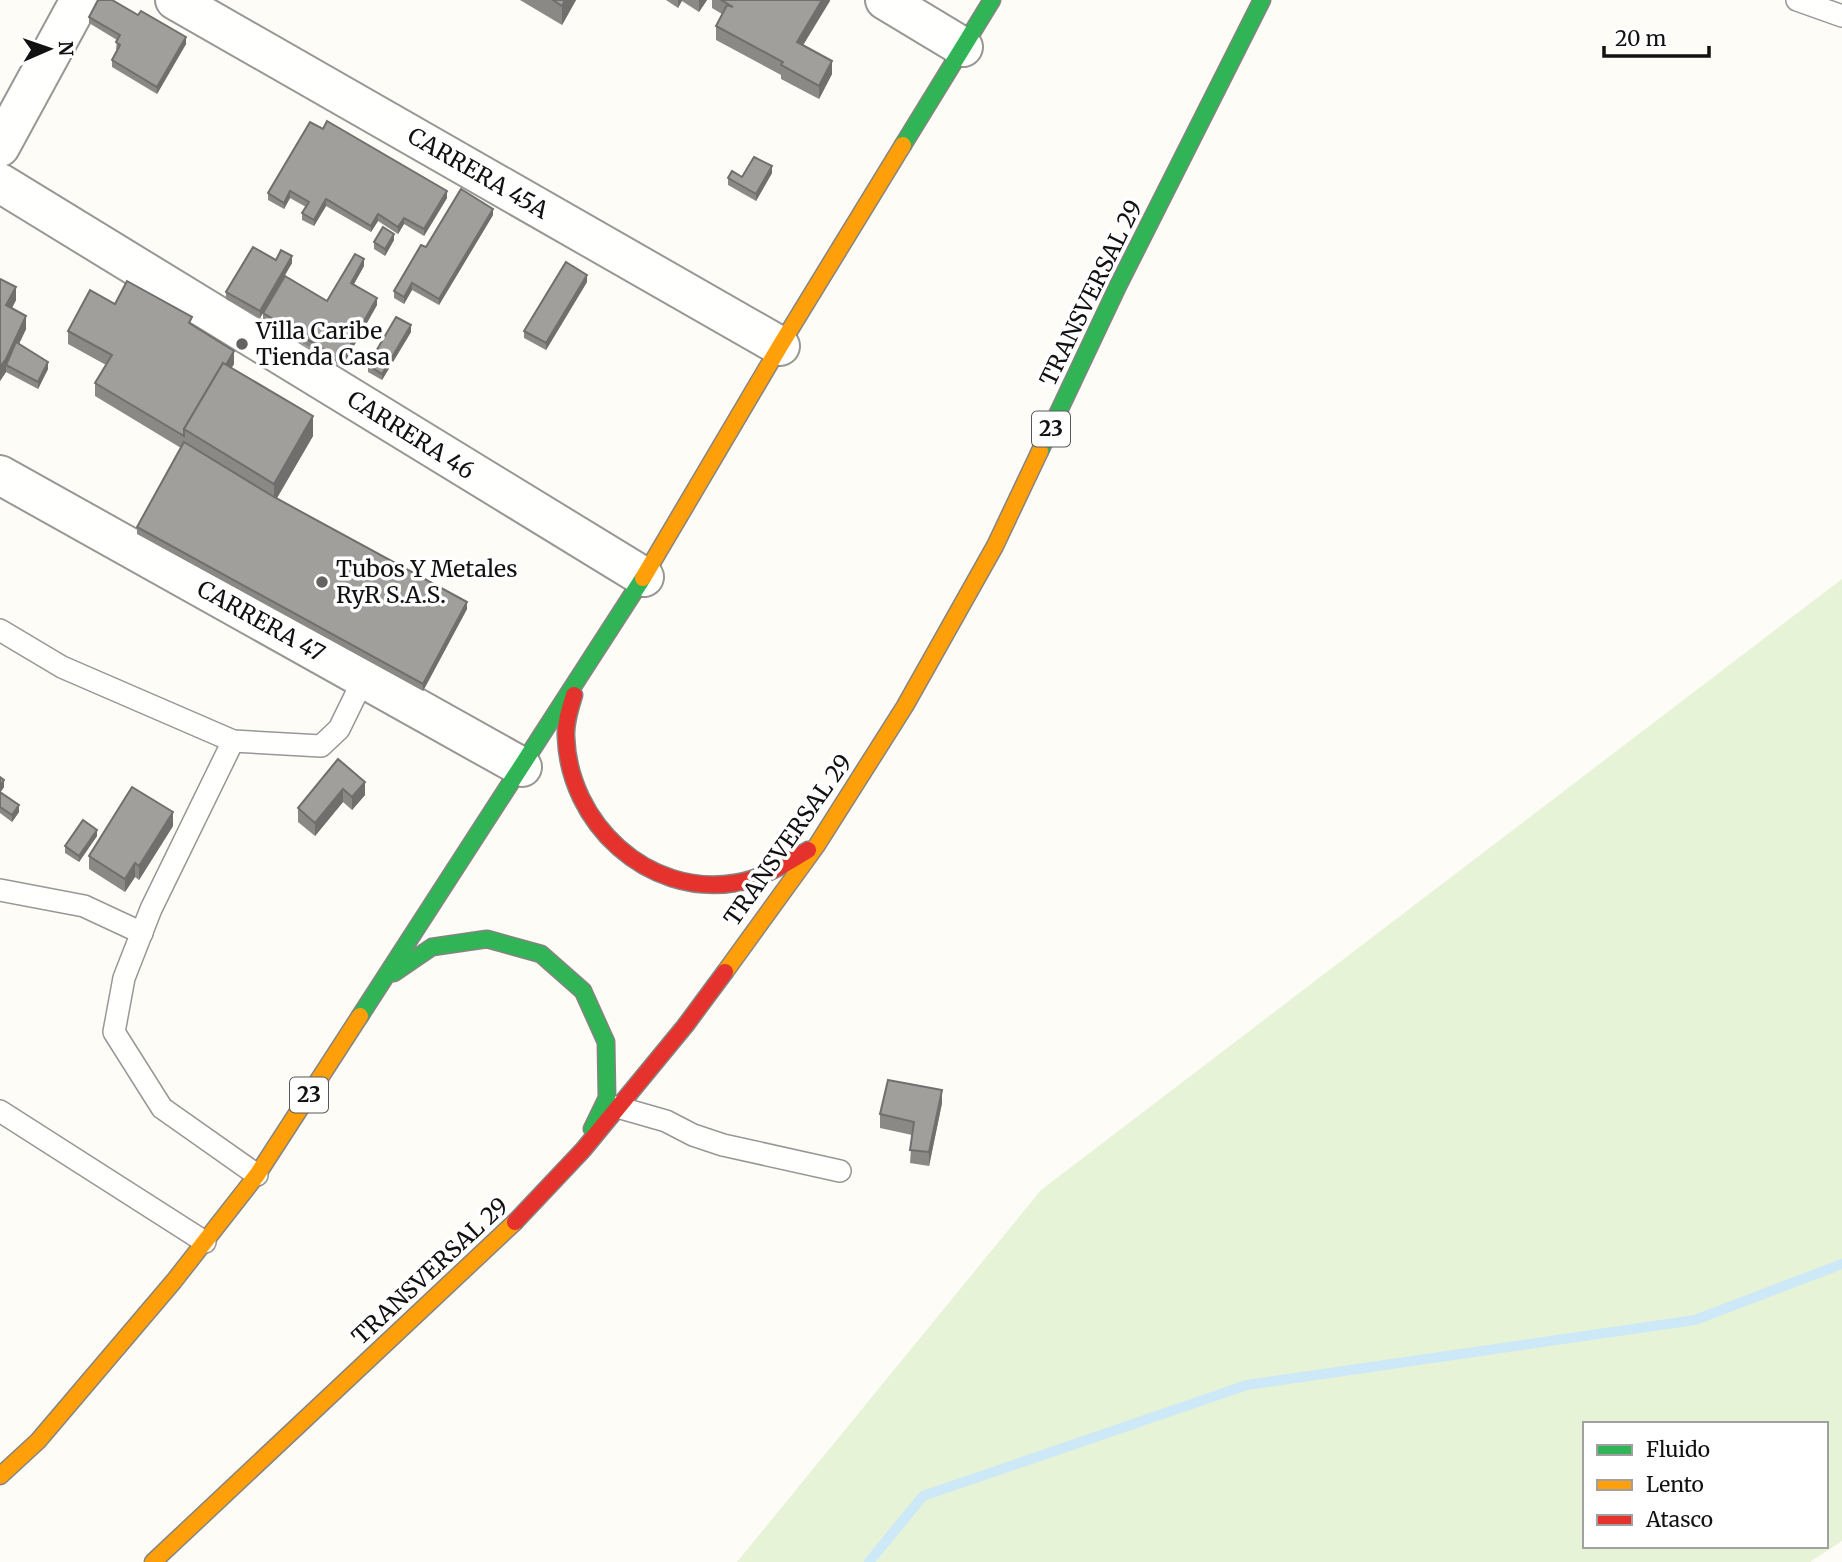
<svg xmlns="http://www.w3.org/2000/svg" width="1842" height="1562" font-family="Merriweather,serif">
<rect width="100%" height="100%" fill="#fdfcf7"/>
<path fill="#e7f3d7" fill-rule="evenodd" d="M1842,579v962l-32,21h-1073l304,-372zM1585,1424h241v122h-241z"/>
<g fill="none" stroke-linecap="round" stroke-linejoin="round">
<polyline stroke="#cde8f7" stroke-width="10" points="869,1562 923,1496 1247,1385 1695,1320 1842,1264"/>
<g stroke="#979795" stroke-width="24">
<g id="lane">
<polyline points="1797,0 1842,16"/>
<polyline points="0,630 62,667 233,741 321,746 339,729 364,678"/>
<polyline points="233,741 151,909 124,978 114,1032 162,1108 257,1175"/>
<polyline points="0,890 84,906 142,933"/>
<polyline points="617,1107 666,1121 693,1135 723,1145 840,1171"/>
<polyline points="0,1111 205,1242"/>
</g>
</g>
<g stroke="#979795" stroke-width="42">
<g id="street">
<polyline points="175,0 780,346"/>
<polyline points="885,0 963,47"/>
<polyline points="0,147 80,0"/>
<polyline points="0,183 644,577"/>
<polyline points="0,475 522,767"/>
</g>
</g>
<g stroke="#858482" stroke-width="19">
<g id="fast">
<polyline points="903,145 992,0"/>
<polyline points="1040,451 1118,286 1262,0"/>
<polyline points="394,973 432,947 487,939 541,954 583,991 606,1042 607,1098 592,1129"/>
<polyline points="360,1016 643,578"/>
</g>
</g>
<g stroke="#858482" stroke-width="19">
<g id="slow">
<polyline points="643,578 780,346 903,145"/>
<polyline points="725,972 817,845 905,706 995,546 1040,451"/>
<polyline points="0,1476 38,1441 174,1281 257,1175 360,1016"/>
<polyline points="153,1562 515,1222"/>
</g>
</g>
<g stroke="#858482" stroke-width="19">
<g id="jam">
<path d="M574,695c-4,14 -9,27 -8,42 3,86 81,160 169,146 27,-4 50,-19 73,-33"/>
<polyline points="515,1222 583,1150 685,1026 725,972"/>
</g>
</g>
<use href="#lane" stroke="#fffffe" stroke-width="21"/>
<use href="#street" stroke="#fffffe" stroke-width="38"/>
<use href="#fast" stroke="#30b455" stroke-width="16"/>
<use href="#slow" stroke="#ff9f0a" stroke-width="16"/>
<use href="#jam" stroke="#e5322d" stroke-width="16"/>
</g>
<g fill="#8a8986">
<polygon points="520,0 576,0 562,25"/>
<polygon points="666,0 707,0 699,12 682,1 678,8"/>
<polygon points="712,0 830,0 803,45 832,74 819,99 781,79 781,75 716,40 716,26 722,14 712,8"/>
<polygon points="89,17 186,44 157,94 112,67 112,60 118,50 116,49 117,40 89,23"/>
<polygon points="310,122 447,198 424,236 404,224 398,234 378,221 371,232 326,206 314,226 302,220 302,213 306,207 290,198 284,209 268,200 268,193"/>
<polygon points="772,173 756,201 728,185 728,178"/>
<polygon points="493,215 439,305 412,290 404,304 394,298 394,291 426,247"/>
<polygon points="394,240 385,256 374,249 374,242"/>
<polygon points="276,260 292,263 260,318 226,299 226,292"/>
<polygon points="364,266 354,284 377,305 342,367 263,320 263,313 327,301"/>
<polygon points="0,279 16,300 12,308 26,329 19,344 48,369 38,389 6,372 0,381"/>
<polygon points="587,282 546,350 524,338 524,331"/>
<polygon points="115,304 234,364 231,368 313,436 277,498 467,609 423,691 137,534 137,527 181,448 95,396 95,383 106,365 68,344 68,331"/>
<polygon points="411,332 382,380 368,372 368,365"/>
<polygon points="338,759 365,795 352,810 343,802 315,836 298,822 298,808"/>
<polygon points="0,777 4,787 0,792 19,812 12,822 0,813"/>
<polygon points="173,826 139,880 135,877 125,892 89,869 89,856"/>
<polygon points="97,836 79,862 65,853 65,846"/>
<polygon points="942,1103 929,1166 910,1163 912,1135 880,1128 880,1114"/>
</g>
<g fill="#716f6d">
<polygon points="565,0 576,0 562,25 562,6"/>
<polygon points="678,0 682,0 678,8"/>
<polygon points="699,0 707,0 699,12"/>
<polygon points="822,0 830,0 830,1 797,55 797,42"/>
<polygon points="186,37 186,44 157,94 157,87"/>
<polygon points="832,61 832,74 819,99 819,86"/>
<polygon points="772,166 772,173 756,201 756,194"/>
<polygon points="290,191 290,198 284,209 284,203"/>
<polygon points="447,191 447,198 424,236 424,229"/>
<polygon points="326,199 326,206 314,226 314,220"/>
<polygon points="493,209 493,215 439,305 439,299"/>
<polygon points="378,214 378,221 371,232 371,226"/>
<polygon points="404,218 404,224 398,234 398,227"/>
<polygon points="394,234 394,240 385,256 385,249"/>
<polygon points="292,256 292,263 260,318 260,311"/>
<polygon points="364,259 364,266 351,289 351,283"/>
<polygon points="587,275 587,282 546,350 546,343"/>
<polygon points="412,283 412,290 404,304 404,297"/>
<polygon points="16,287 16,300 6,319 6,305"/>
<polygon points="377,298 377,305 342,367 342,360"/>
<polygon points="26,316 26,329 8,367 6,365 6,372 0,381 0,367"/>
<polygon points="411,325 411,332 382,380 382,374"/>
<polygon points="234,351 234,364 192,435 187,431"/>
<polygon points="48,362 48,369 38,389 38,382"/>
<polygon points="313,416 313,436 274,503 274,484"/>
<polygon points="467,602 467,609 423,691 423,684"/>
<polygon points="4,780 4,787 0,793 0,786"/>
<polygon points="365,782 365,795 352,810 352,797"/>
<polygon points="343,789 343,802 315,836 315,823"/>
<polygon points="19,805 19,812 12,822 12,815"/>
<polygon points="173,812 173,826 139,880 139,866"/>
<polygon points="97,830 97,836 79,862 79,856"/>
<polygon points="135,863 135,877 125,892 125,879"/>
<polygon points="942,1090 942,1103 929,1166 929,1152"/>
</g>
<g fill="#a19f9c" stroke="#716f6d" stroke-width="2">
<polygon points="98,0 112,0 138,15 141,11 186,37 157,87 112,60 120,45 116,42 120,35 89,17"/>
<polygon points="553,0 565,0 562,6"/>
<polygon points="721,0 822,0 797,42 832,61 819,86 781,65 783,62 716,26 727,5 733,7"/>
<polygon points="327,121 447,191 424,229 404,218 398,227 378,214 371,226 326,199 314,220 302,213 309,202 290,191 284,203 268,193 310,122 323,129"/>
<polygon points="754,157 772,166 756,194 728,178 732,171 742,177"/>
<polygon points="461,189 493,209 439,299 412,283 404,297 394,291 421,245 426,247"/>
<polygon points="383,227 394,234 385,249 374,242"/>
<polygon points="253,247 276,260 281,250 292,256 260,311 226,292"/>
<polygon points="355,254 364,259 351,283 377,298 342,360 263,313 285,276 327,301"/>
<polygon points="566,262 587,275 546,343 524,331"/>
<polygon points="0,279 16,287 6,305 26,316 6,359 0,367"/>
<polygon points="127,281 192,317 189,323 234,351 226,365 223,363 184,429 184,436 95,383 112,355 68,331 90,290 115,304"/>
<polygon points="396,317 411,325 382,374 368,365"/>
<polygon points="16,342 48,362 38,382 6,365"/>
<polygon points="223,363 313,416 274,484 184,429"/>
<polygon points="184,442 274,497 467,602 423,684 137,527"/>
<polygon points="338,759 365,782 352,797 343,789 315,823 298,808"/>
<polygon points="0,777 4,780 0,786"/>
<polygon points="132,787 173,812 139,866 135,863 125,879 89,856"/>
<polygon points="0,792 19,805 12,815 0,807"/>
<polygon points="83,820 97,830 79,856 65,846"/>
<polygon points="888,1080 942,1090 929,1152 910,1150 914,1122 880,1114"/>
</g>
<g fill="#646362" stroke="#fff" stroke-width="2.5">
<circle cx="242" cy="344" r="7"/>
<circle cx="322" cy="582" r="7"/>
</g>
<g text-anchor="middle" stroke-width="7" stroke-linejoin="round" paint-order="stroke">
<g fill="#fff" stroke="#585858" stroke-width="2">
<rect x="1032" y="411.5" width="38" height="35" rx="5"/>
<rect x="290" y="1077.5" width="38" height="35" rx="5"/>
</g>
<g font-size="21" font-weight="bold" fill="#111">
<text x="1051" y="436">23</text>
<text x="309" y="1102">23</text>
</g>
<g font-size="23" fill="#111" stroke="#fff">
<text transform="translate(478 173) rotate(30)" y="8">CARRERA 45A</text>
<text transform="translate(1091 293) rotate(-64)" y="8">TRANSVERSAL 29</text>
<text transform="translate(411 435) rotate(32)" y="8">CARRERA 46</text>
<text transform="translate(261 621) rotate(29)" y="8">CARRERA 47</text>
<text transform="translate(788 840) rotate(-55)" y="8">TRANSVERSAL 29</text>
<text transform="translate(430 1271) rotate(-43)" y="8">TRANSVERSAL 29</text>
</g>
<g font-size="23" fill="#111" stroke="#fff" text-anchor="start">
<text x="256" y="339">Villa Caribe<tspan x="256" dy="26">Tienda Casa</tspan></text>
<text x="336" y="577">Tubos Y Metales<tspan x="336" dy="26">RyR S.A.S.</tspan></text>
</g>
</g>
<rect x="1583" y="1422" width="245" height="126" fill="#ffffff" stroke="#a0a0a0" stroke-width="2"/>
<rect x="1597" y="1445" width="35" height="10" fill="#30b455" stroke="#a0a0a0" stroke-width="2"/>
<text x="1646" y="1457" font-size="21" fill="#111111">Fluido</text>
<rect x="1597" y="1480" width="35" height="10" fill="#ff9f0a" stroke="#a0a0a0" stroke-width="2"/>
<text x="1646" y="1492" font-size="21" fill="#111111">Lento</text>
<rect x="1597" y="1515" width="35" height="10" fill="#e5322d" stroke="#a0a0a0" stroke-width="2"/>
<text x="1646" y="1527" font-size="21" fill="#111111">Atasco</text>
<g transform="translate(49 49) rotate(88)" stroke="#ffffff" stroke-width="5" paint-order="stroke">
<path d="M0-5L12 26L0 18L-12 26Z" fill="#111111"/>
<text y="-10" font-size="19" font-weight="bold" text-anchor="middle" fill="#111111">N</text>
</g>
<path d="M1604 46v10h105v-10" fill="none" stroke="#111111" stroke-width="3.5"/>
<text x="1615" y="46" font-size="21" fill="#111111" stroke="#ffffff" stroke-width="5" paint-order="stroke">20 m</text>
</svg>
